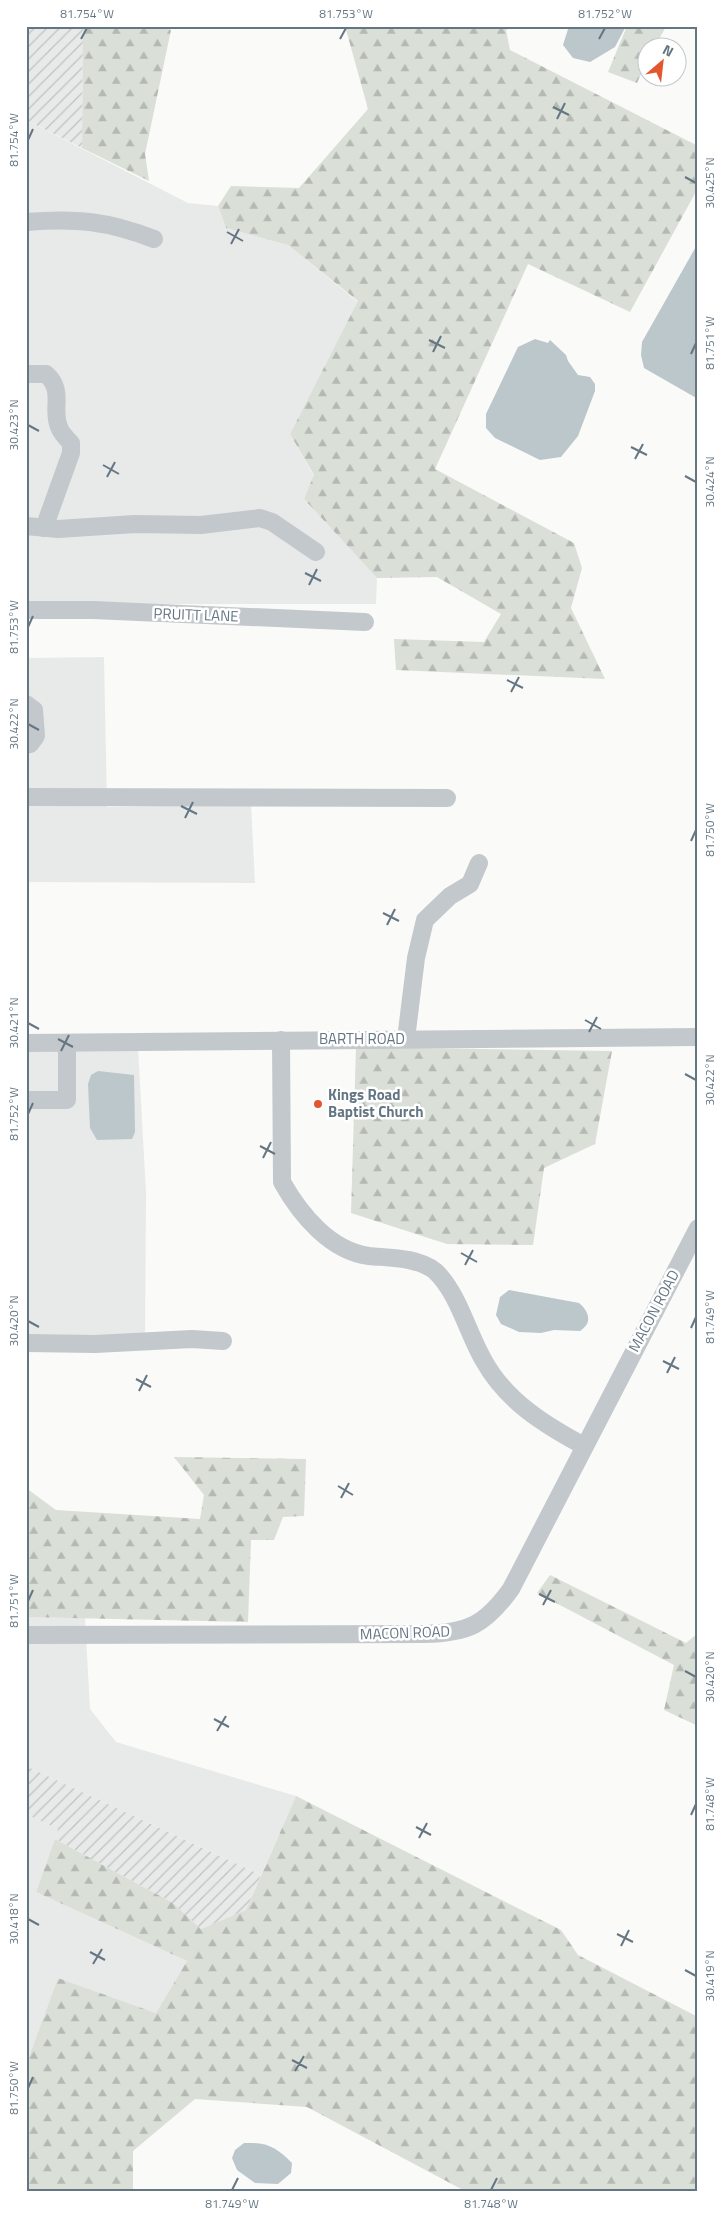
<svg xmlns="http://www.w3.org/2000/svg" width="724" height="2217" font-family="'Titillium Web',sans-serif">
<defs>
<pattern id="industrial-furrows" width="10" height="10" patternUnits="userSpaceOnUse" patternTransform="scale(1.25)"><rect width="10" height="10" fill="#e8e9e9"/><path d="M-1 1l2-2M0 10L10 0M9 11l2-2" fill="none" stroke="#c0c1c2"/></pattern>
<pattern id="forest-firs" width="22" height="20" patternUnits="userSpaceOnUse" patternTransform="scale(1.25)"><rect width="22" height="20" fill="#dadfd7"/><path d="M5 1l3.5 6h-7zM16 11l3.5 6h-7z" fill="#b4b9b4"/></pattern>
</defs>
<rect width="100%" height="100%" fill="#fafaf8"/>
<g fill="#e8e9e9">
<polygon points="26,120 188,203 218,206 226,228 288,245 358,302 290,434 314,476 304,499 377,578 376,604 26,604"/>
<polygon points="104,657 107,807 251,804 255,883 26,882 26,658"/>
<polygon points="138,1047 146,1193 145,1340 26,1340 26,1049"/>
<polygon points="26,1617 85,1618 90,1709 116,1742 296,1796 261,1875 26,1766"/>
<polygon points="26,1814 59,1829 36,1892 187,1961 156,2013 58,1978 26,2065"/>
</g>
<g fill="url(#industrial-furrows)">
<polygon points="26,26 83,26 82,148 26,120"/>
<polygon points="26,1766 261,1875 246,1910 201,1929 173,1903 55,1839 58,1829 26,1814"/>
</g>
<g fill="url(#forest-firs)">
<polygon points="83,26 161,26 171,30 145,154 149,181 82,148"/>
<polygon points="345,26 514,26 506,30 510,50 698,146 698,188 630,312 528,264 435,469 574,543 582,568 571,608 605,679 396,670 394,639 484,642 501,614 437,577 377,578 304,499 314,475 290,434 358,301 288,245 226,228 218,206 231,186 299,188 368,109"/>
<polygon points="627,26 666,26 655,47 646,48 646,63 637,83 608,72"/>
<polygon points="356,1047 612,1051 595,1144 544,1168 533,1245 447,1244 351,1213"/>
<polygon points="174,1457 306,1459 304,1516 283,1517 274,1540 251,1540 248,1622 26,1617 26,1488 56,1510 200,1519 204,1495"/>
<polygon points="550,1575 686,1643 698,1633 698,1726 664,1710 674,1665 537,1593"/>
<polygon points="296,1796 561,1930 578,1955 698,2017 698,2191 465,2191 307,2107 195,2099 133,2151 133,2191 26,2191 26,2065 58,1978 156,2013 187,1961 36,1892 55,1839 173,1903 201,1929 246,1910"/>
</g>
<g fill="#bbc7cb">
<polygon points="569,26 625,26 625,28 615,47 590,62 573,58 563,45"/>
<polygon points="698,243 698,399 644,368 641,355 642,342"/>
<polygon points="535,339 548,343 550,340 566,355 568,361 578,375 590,377 595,384 595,391 578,436 561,457 540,460 495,438 486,428 486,414 518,347"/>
<polygon points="98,1071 134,1075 135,1132 132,1139 97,1140 90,1128 88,1084 91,1075"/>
<path d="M509,1290l70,13c10,8 14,20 1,28l-26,-1 -13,3 -22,-1 -18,-8 -5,-9 4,-18z"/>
<path d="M244,2143c23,-1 32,4 48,20l-1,10 -13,11 -23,-1 -18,-13 -5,-12 3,-8z"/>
</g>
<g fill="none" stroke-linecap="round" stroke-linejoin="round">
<g stroke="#c3c8cc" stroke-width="18">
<path d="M26,222c50,-4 82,-1 128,17"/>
<path d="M26,374h20c19,17 5,34 13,53 2,6 8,12 12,16v10l-27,75"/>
<polyline points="26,526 58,529 135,524 201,525 260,518 272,522 316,552"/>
<polyline points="26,610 93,610 365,622"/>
<polyline points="26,704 34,710 36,736 30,744 26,745"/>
<polyline points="26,797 447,798"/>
<polyline points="406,1039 416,958 425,920 450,896 470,884 479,863"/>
<path d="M281,1040l1,142c18,32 48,69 87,74 21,2 48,1 66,15 23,21 33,63 49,90 22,40 61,64 100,85"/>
<polyline points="26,1043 698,1037"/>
<polyline points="26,1100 67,1100 67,1043"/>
<polyline points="26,1343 95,1344 192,1339 223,1341"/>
<path d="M26,1635l398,-1c44,-1 61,-9 87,-45l187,-361"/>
</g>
</g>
<path fill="none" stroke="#657683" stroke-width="2" d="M81,39l6,-11M340,39l6,-11M599,39l6,-11M553,107l16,8M557,119l8,-16M28,140l5,-11M685,177l11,6M227,232l16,9M231,244l8,-15M429,340l16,8M433,352l8,-16M691,354l5,-11M28,425l11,6M631,447l16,8M635,459l8,-15M103,465l16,9M685,476l11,6M107,477l8,-15M305,573l16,8M309,585l8,-16M28,627l5,-11M507,680l16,8M511,692l8,-15M28,724l11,6M181,806l16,8M185,818l8,-16M691,841l5,-11M383,913l16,8M387,925l8,-16M585,1020l16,9M28,1023l11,6M589,1032l8,-15M58,1039l15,8M61,1051l8,-16M685,1074l11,6M28,1114l5,-11M260,1146l15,8M263,1158l8,-16M461,1253l16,9M465,1265l8,-15M28,1321l11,6M691,1328l5,-11M663,1361l16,8M667,1373l8,-16M136,1379l15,8M139,1391l8,-16M338,1486l15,9M341,1498l8,-15M539,1594l16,8M28,1601l5,-11M543,1605l8,-15M685,1671l11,6M214,1719l15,8M217,1731l9,-15M691,1815l5,-11M416,1827l15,8M419,1838l8,-15M28,1919l11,6M617,1934l16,8M621,1946l8,-16M90,1952l15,8M93,1964l9,-15M685,1970l11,6M292,2060l15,8M295,2071l9,-15M28,2088l5,-11M232,2190l6,-12M491,2190l6,-12"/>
<circle fill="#e4572e" stroke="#fff" stroke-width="2" cx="318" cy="1104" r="5"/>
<g text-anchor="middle" stroke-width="5" stroke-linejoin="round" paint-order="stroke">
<g font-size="15" fill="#657683" stroke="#fff">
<text transform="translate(196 615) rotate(2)" y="5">PRUITT LANE</text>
<text x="362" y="1044">BARTH ROAD</text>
<text transform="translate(654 1311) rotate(-62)" y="5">MACON ROAD</text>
<text transform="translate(405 1633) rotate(-2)" y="5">MACON ROAD</text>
</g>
<g font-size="15" font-weight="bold" fill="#657683" stroke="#fff" text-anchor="start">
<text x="328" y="1100">Kings Road<tspan x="328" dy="17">Baptist Church</tspan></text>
</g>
</g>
<rect width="724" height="2217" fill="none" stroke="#ffffff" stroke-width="55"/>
<g transform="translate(662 62) rotate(28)"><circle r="24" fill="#ffffff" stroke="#c1c8cd"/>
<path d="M0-4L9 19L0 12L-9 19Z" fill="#e4572e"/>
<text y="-8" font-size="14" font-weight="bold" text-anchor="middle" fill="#657683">N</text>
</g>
<rect x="28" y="28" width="668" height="2162" fill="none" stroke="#657683" stroke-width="2"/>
<g font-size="12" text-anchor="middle" fill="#657683">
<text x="87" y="18">81.754°W</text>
<text x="346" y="18">81.753°W</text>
<text x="605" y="18">81.752°W</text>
<text transform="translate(14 140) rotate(-90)" y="4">81.754°W</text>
<text transform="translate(710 183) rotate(-90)" y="4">30.425°N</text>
<text transform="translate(710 343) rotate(-90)" y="4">81.751°W</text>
<text transform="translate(14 425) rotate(-90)" y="4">30.423°N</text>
<text transform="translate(710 482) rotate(-90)" y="4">30.424°N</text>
<text transform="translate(14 627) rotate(-90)" y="4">81.753°W</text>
<text transform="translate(14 724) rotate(-90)" y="4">30.422°N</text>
<text transform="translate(710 830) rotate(-90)" y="4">81.750°W</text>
<text transform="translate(14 1023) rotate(-90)" y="4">30.421°N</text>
<text transform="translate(710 1080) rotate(-90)" y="4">30.422°N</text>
<text transform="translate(14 1114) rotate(-90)" y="4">81.752°W</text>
<text transform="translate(710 1317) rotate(-90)" y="4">81.749°W</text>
<text transform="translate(14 1321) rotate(-90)" y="4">30.420°N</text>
<text transform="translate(14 1601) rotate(-90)" y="4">81.751°W</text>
<text transform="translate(710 1677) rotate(-90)" y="4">30.420°N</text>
<text transform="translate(710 1804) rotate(-90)" y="4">81.748°W</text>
<text transform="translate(14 1919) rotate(-90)" y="4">30.418°N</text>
<text transform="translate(710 1976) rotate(-90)" y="4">30.419°N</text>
<text transform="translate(14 2088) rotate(-90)" y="4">81.750°W</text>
<text x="232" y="2208">81.749°W</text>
<text x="491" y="2208">81.748°W</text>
</g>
</svg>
